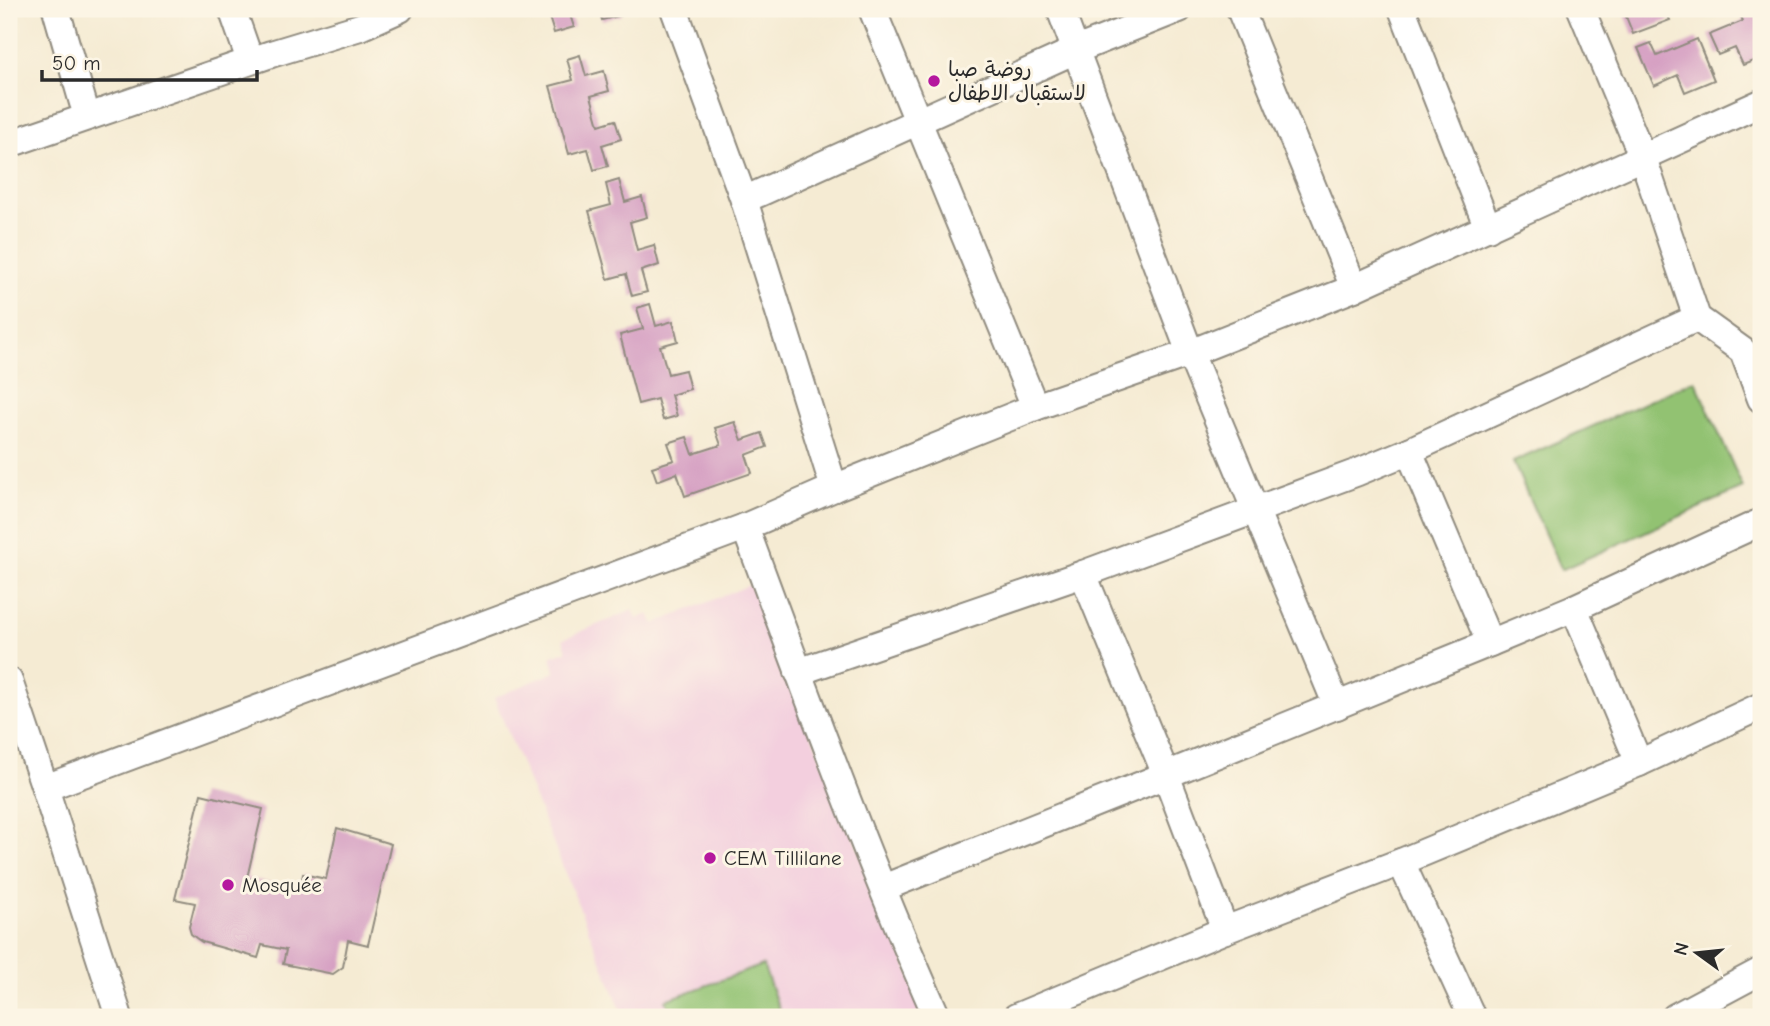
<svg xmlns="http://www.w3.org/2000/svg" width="1770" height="1026" font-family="'Comic Neue','Playpen Sans Arabic',sans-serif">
<rect width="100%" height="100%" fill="#fcf5e5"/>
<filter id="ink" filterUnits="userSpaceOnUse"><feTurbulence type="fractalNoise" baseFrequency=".0143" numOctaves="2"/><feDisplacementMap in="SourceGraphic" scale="14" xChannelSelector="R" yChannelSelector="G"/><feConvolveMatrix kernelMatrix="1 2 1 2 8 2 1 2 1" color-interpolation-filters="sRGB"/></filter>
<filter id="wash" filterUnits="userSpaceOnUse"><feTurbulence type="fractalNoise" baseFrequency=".00686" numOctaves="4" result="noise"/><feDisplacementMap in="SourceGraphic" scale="28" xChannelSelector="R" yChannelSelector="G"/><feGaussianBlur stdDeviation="1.57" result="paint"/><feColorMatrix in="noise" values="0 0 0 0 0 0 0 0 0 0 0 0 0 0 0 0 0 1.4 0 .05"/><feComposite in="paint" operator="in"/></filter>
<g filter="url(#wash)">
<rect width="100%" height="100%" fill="#f5ebd3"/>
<polygon fill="#f3cfde" points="750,585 927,1017 624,1017 494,698 555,672 551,656 567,651 563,639 633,610 637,619 649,614 654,624"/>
<g fill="#92c272" stroke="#5e764e" stroke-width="2">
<polygon points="1695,380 1743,488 1561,570 1513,462"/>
<polygon points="763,965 782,1017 672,1017 666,1000"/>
</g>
<g id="blocks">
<g fill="#d59fc2">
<polygon points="524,9 568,9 574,27 554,33 548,14 527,20"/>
<polygon points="599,9 620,9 622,15 602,20"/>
<polygon points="1623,9 1665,9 1670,20 1633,34"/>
<polygon points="1738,9 1761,9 1761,38 1756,40 1761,58 1743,65 1735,48 1718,55 1709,35 1743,21"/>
<polygon points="1697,39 1714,80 1685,92 1678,75 1654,86 1638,48 1651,43 1657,56"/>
<polygon points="580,55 586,76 604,71 609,91 591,96 599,125 615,120 621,139 602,145 608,166 594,170 588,149 569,154 550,86 573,80 567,59"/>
<polygon points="619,180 625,202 642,197 647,217 630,222 637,250 654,245 659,265 641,271 647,292 632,296 626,274 608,279 589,211 611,205 606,184"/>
<polygon points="650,304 656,326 673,321 678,341 660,346 668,374 685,370 690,389 671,395 677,416 663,420 657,399 638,404 620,335 643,329 637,308"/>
<polygon points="735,422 742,440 762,433 767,447 746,455 752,473 685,496 677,473 657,481 652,467 674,460 668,443 687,437 693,454 721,445 715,428"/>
<polygon points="201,794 263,809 247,878 300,890 303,874 326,879 337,828 391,844 368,945 348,940 343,967 333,974 283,964 286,950 262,945 258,958 202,942 196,938 191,934 189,927 195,903 175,899"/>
</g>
</g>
</g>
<g filter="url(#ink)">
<use href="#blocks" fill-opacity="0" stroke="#908b7f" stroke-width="2"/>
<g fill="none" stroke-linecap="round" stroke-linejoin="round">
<g stroke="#908b7f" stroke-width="30">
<g id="street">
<polyline points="56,9 83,103"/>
<polyline points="232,9 246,49"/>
<polyline points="674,9 744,200 834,488"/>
<polyline points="872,9 1035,407"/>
<polyline points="1060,9 1190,353 1337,706"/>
<polyline points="1240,9 1354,288"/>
<polyline points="1402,9 1488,228"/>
<polyline points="1581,9 1643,158 1697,318 1743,351 1761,399"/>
<polyline points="9,144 271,54 360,27 400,9"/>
<polyline points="744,200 1076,50 1179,9"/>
<polyline points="1409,451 1490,643"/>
<path d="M745,527c61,165 121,330 192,490"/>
<polyline points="1083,574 1166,775 1225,930"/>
<polyline points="1574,608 1639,763"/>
<polyline points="798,672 1083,574 1358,472 1409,451 1697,318"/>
<polyline points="9,681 45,788 745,527 834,488 1035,407 1190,353 1354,288 1761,103"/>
<polyline points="45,788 119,1017"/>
<polyline points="1401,862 1472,1017"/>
<polyline points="883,888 1166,775 1490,643 1574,608 1761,522"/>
<polyline points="1016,1017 1225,930 1401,862 1639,763 1761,706"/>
<polyline points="1675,1017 1761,971"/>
</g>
</g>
<use href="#street" stroke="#fff" stroke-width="26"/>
</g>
</g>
<g fill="#b5179e" stroke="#fcf5e5" stroke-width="2.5">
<circle cx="934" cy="81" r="7"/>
<circle cx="710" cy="858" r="7"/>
<circle cx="228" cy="885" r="7"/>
</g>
<g text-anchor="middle" stroke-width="6" stroke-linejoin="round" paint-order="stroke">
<g font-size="21" fill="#2b2b2b" stroke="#fcf5e5" text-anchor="start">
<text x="948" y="76">روضة صبا<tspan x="948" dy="24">لاستقبال الاطفال</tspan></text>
<text x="724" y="865">CEM Tillilane</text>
<text x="242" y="892">Mosquée</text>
</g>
</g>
<rect width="1770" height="1026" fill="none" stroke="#fcf5e5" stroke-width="35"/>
<g transform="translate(1697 953) rotate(285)" stroke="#fcf5e5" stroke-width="5" paint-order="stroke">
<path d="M0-5L12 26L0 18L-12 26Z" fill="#2b2b2b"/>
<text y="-10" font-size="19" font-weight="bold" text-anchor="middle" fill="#2b2b2b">N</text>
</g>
<path d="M42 70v10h215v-10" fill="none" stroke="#2b2b2b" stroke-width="3.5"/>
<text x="52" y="70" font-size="21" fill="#2b2b2b" stroke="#fcf5e5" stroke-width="5" paint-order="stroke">50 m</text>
</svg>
